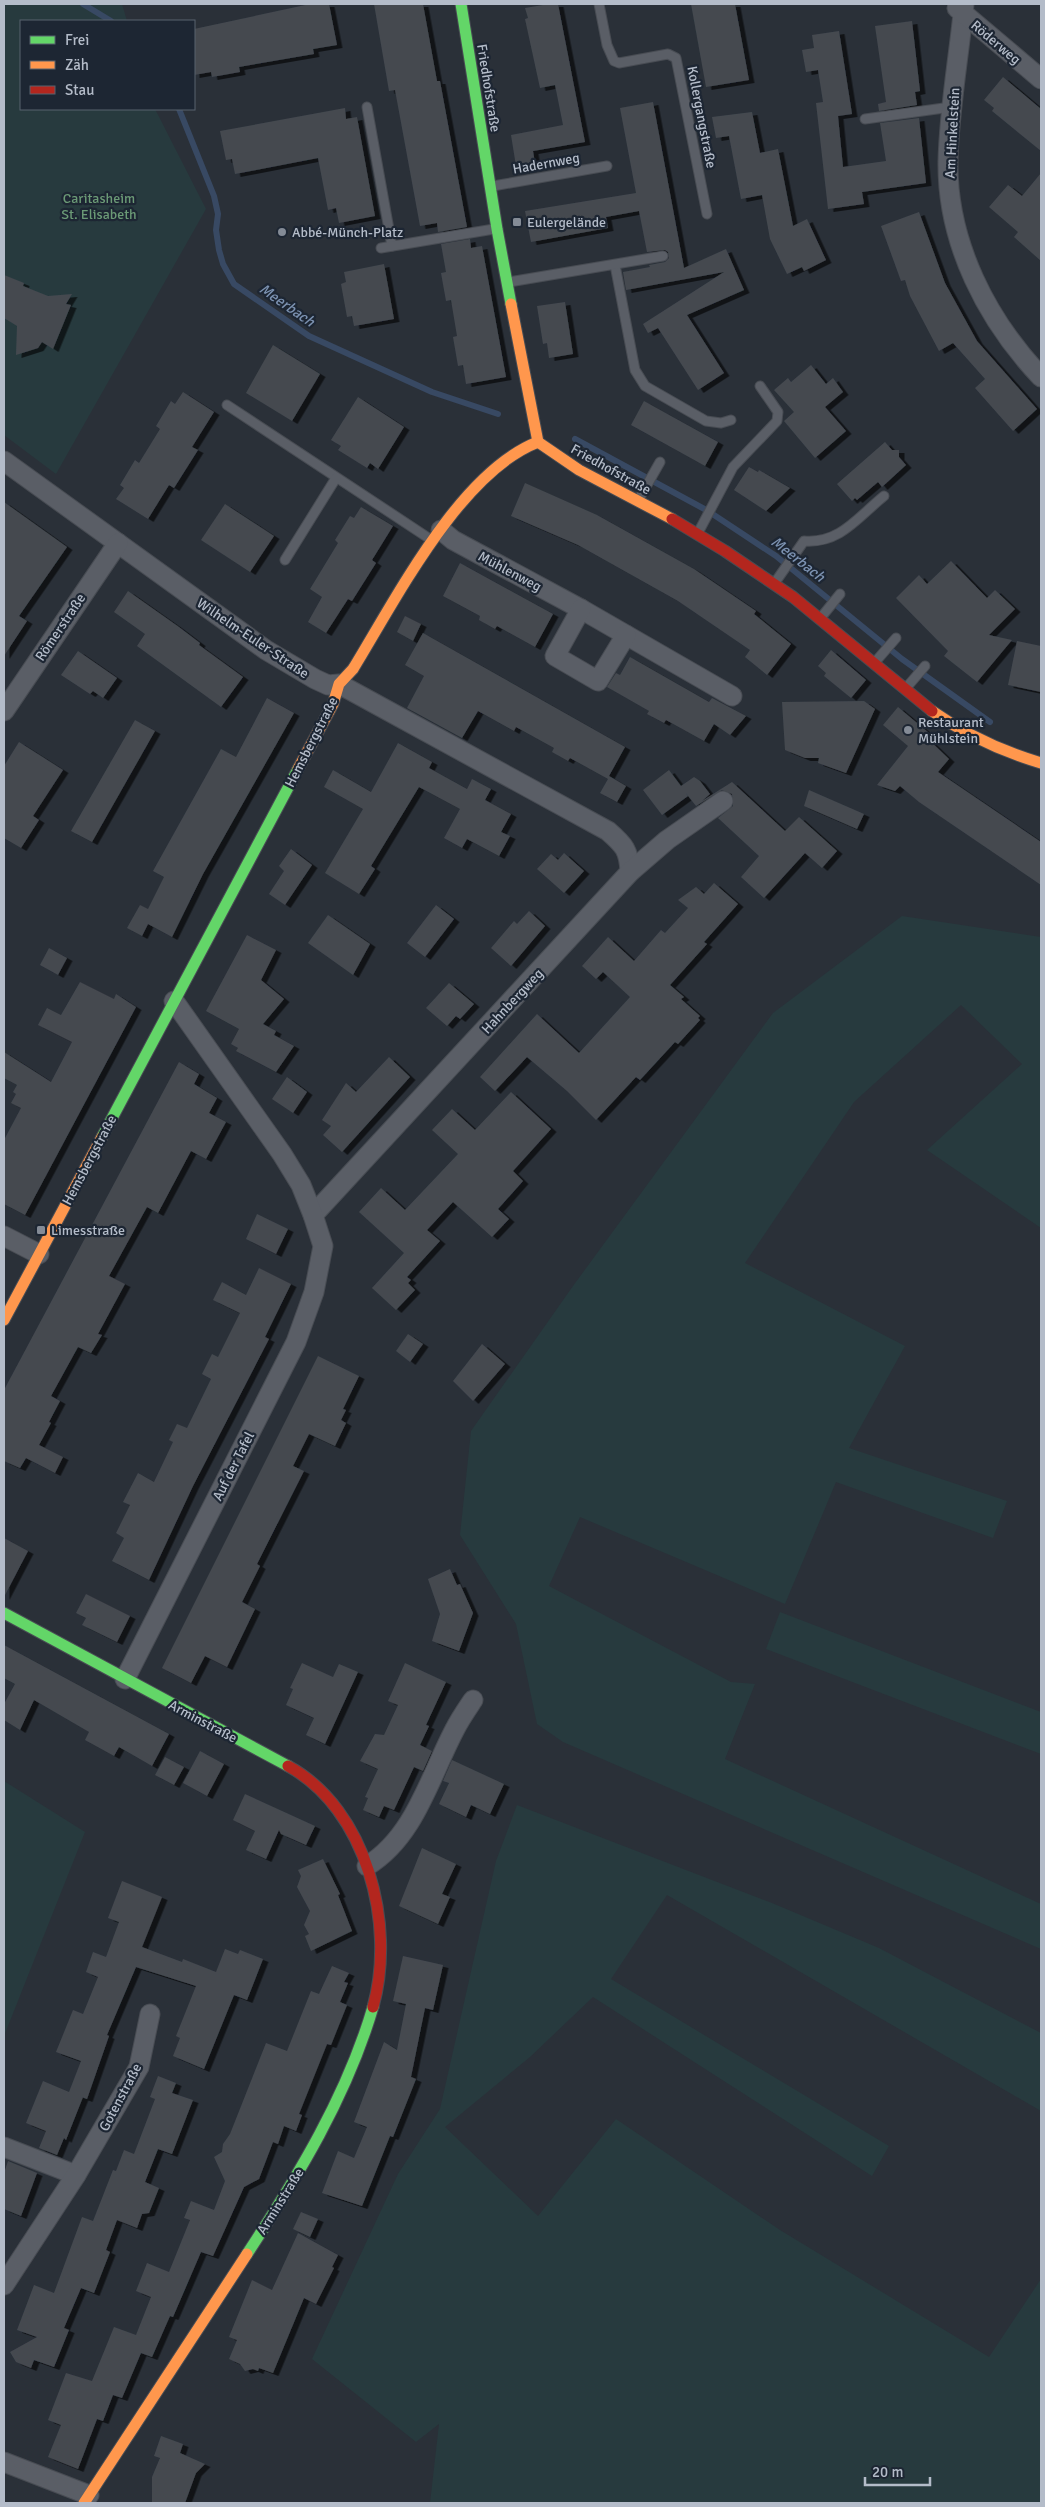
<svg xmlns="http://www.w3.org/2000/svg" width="1045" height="2507" font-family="Signika,sans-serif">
<defs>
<filter id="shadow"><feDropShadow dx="5.5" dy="3" stdDeviation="0" flood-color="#0009"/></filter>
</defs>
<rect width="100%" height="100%" fill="#2a3038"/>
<g fill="#273a3e">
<polygon points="4,4 122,4 127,21 21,21 21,109 155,109 206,209 56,474 4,435"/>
<polygon points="902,916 1041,937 1041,1228 927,1150 1022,1064 961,1005 854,1102 745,1263 905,1346 849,1448 1007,1501 993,1538 836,1482 785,1604 580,1517 549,1586 731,1682 755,1684 725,1759 1041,1904 1041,1949 563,1742 537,1724 516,1624 460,1535 471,1431 573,1286 773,1013"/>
<polygon points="780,1612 1041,1712 1041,1754 766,1649"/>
<polygon points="4,1781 85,1832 4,2036"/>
<polygon points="517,1805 772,1903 879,1948 1041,2033 1041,2111 667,1895 611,1979 889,2146 872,2176 593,1997 530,2057 445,2127 538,2216 616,2119 780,2230 989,2357 1041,2279 1041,2503 430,2503 439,2424 416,2442 312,2359 398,2174 440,2109 496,1861"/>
</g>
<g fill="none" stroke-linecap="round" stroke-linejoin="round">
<g stroke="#384963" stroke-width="6">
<polyline points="83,4 111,21"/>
<polyline points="179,109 214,196 218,214 216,230 219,250 223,264 234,284 309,336 432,392 498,414"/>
<polyline points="575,439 708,511 776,556 902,659 990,722"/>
</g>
</g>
<g fill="#444950" filter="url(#shadow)">
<polygon points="310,4 329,4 337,45 313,49 314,54 239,67 240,72 212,77 211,72 194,75 194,29"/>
<polygon points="374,4 423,4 437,81 440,81 467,227 438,232 437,223 420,226 395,90 389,91"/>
<polygon points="549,4 558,4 585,142 533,151 535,163 516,166 511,135 563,125 555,85 540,88 525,19 528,18 525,8"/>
<polygon points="691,4 735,4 749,80 706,87"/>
<polygon points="912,21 920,91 915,92 917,105 879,111 878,104 886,102 875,26"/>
<polygon points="839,31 852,114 838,116 843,167 886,161 880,123 919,118 926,183 862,192 864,204 828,209 816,103 823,102 818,70 806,72 802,50 814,48 812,35"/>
<polygon points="1003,77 1041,109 1041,151 992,111 994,108 984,100"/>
<polygon points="653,102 684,268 726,249 744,290 687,315 724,373 698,390 658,328 648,333 643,324 724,272 626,290 623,272 650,267 649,265 665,262 669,258 668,252 665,250 647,252 639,211 606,217 608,228 531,242 525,211 636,193 620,108"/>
<polygon points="345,108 346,119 357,117 375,216 339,223 336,208 328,210 318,158 235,174 232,159 226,160 220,131"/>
<polygon points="752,112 760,153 778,149 793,226 807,219 826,260 804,271 802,267 787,274 770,239 762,195 741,199 729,136 716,138 712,117"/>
<polygon points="1041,173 1041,261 1014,237 1018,232 989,207 1008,185 1022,196"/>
<polygon points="919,212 945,283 977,341 1037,409 1013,431 975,388 985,379 953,343 939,351 910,296 905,280 901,281 881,226"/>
<polygon points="470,239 471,248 482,246 506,377 466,384 463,365 458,366 453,337 457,336 451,300 446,301 441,273 446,272 441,244"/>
<polygon points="384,264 394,319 354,326 352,316 347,317 341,284 346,282 344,272"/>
<polygon points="4,275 24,283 23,286 48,296 72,294 66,304 71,305 53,349 42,342 38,348 16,355 17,326 4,318"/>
<polygon points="565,302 573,354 549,358 547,343 543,344 537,306"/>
<polygon points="273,345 320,374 292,421 246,393"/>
<polygon points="811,365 826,384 833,378 843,392 825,407 846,431 815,458 784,421 794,412 774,390 788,378 791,382"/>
<polygon points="183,392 214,412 192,447 198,450 174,488 169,485 148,519 116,499 124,488 120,485 135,460 139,463 160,429 156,426 171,401 175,404"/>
<polygon points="358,397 404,427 378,469 370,463 367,468 338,450 341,446 331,440"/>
<polygon points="644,401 718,442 705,466 631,425"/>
<polygon points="885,442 892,450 899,450 899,457 906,465 882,487 878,482 857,500 855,498 852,501 837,484"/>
<polygon points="749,467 758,472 759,470 790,488 766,511 734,490"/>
<polygon points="525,483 597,515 694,569 756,611 754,614 791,644 767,675 745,657 750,650 678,601 578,545 511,516"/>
<polygon points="4,502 67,547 19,616 27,621 4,656"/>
<polygon points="225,504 274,536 250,572 201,540"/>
<polygon points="361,507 393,526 372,560 376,563 352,601 348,599 326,633 308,622 322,597 310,589 338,543 335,540 350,516 354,518"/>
<polygon points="951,561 987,598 995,590 1015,609 989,635 1012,640 977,682 944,656 948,651 896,598 919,575 927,584"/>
<polygon points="460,563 553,614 535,647 497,626 495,629 479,620 480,616 443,596"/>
<polygon points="128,591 179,627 200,643 199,645 243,677 221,707 137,646 145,634 114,612"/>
<polygon points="405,616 421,624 413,641 397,632"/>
<polygon points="423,633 625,747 609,776 626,786 617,802 600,793 608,779 570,758 568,761 552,752 554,748 516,727 514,731 478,711 462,738 407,708 424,676 405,665"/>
<polygon points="1017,641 1041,646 1041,692 1008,685"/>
<polygon points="831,650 866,680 851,698 824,676 826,673 818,666"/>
<polygon points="78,651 117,678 103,698 93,691 90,694 61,675"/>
<polygon points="630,657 709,702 712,698 746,716 730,735 714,724 704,741 666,720 664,723 647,714 649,711 607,687 616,673 620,675"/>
<polygon points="267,698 294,713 203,874 172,937 148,924 142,936 127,928 140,905 148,909 164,877 153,871 221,749 236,757"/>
<polygon points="864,701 875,709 846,773 818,763 819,758 805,758 785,750 782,702"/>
<polygon points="898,707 929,733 926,737 949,759 938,772 1041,842 1041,885 919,802 900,786 895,791 877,785 908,746 883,725"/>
<polygon points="135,720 155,731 92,842 71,831"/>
<polygon points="19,742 63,770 33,816 39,820 21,848 4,838 4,766"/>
<polygon points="398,743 432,762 429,768 467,789 472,779 491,789 485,800 511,814 501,832 510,836 499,856 467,839 462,848 444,838 460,809 419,787 371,866 375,869 359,894 325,873 363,809 324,787 333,770 371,792"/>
<polygon points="669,770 681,786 694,777 700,781 710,794 702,801 732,782 785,831 799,817 837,851 822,868 805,853 764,898 741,877 759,856 718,818 733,806 732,794 722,790 696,806 685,792 688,796 662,815 643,790"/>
<polygon points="809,790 864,814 857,829 804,806"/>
<polygon points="291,849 312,865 285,905 269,894 284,871 279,866"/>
<polygon points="564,853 584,871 564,893 537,869 551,854 558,860"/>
<polygon points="714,883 738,904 704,942 707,944 670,985 684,997 681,999 700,1016 698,1018 700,1020 678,1044 675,1042 640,1080 636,1077 596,1120 567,1091 527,1057 495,1091 480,1077 537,1014 579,1053 630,997 603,972 596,979 582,966 608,937 634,961 661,930 665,933 688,908 678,900 696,887 704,894"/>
<polygon points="436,905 454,919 425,957 407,943"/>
<polygon points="529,911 545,926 511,966 491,948 514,921 517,924"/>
<polygon points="328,915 370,944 353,975 308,943"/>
<polygon points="247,935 276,950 261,980 284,999 263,1024 276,1031 274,1035 294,1046 276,1072 236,1051 238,1048 231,1044 239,1029 206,1011"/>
<polygon points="49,948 67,958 58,975 40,965"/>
<polygon points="80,982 114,999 116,994 136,1007 25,1215 4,1204 4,1140 21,1108 11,1103 16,1094 13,1092 17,1085 4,1078 4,1052 51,1082 72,1042 38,1025 47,1008 61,1015"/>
<polygon points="449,983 474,1004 460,1019 456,1016 447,1026 426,1008"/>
<polygon points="389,1057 410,1077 342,1152 323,1135 331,1126 322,1120 346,1083 356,1092"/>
<polygon points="179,1062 199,1074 194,1084 217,1098 209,1113 226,1122 206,1159 191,1151 158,1213 147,1207 109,1276 125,1284 98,1334 102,1335 91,1353 78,1347 51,1396 60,1401 49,1422 51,1423 39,1445 63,1457 55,1473 26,1458 20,1468 4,1461 4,1390"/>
<polygon points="287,1077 307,1092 293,1113 272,1099"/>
<polygon points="511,1092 551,1129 513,1171 523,1181 498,1209 509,1219 492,1237 453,1202 427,1230 440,1241 407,1277 411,1280 408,1283 415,1290 396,1310 372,1288 404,1253 359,1212 381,1188 405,1210 458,1154 432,1130 452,1109 475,1130"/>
<polygon points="257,1214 288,1229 276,1254 246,1239"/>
<polygon points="259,1268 291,1284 265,1337 269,1339 193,1486 149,1580 112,1561 124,1538 116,1533 130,1505 123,1502 138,1473 154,1482 173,1442 169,1440 177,1424 187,1428 211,1379 202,1374 212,1354 218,1357 240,1313 213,1300 222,1282 246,1295"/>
<polygon points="408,1334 423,1344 410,1362 396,1351"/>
<polygon points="482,1344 505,1364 473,1401 453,1381"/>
<polygon points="318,1356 359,1376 343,1409 346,1410 341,1420 346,1423 335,1446 309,1434 293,1466 304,1471 257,1564 260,1566 242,1602 255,1609 227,1667 205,1656 191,1683 162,1668"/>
<polygon points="4,1538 28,1551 4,1597"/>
<polygon points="450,1569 457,1585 460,1584 473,1613 459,1651 432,1641 440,1614 428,1579"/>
<polygon points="86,1594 130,1616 117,1642 82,1625 86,1618 76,1613"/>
<polygon points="4,1645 169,1734 152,1766 119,1747 114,1756 85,1740 89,1732 34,1700 20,1730 4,1720 4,1704 15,1684 4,1678"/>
<polygon points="302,1663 333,1677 339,1664 358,1672 325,1744 306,1735 314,1718 286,1705 293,1689 290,1688"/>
<polygon points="405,1663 446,1682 426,1725 429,1726 420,1745 432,1751 423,1771 414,1767 394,1810 384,1806 379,1817 363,1810 368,1798 365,1797 378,1769 360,1761 375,1734 384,1735 398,1705 388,1701"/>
<polygon points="200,1751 224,1764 207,1796 183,1783"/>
<polygon points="165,1757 184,1767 174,1785 155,1775"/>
<polygon points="452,1760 504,1784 490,1814 471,1805 466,1817 439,1804 449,1783 443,1781"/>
<polygon points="245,1794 315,1826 306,1845 281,1834 279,1830 266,1859 246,1850 255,1831 233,1820"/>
<polygon points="422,1848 456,1864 442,1894 450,1897 438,1924 399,1906"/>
<polygon points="323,1859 340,1894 338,1895 352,1931 311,1951 305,1936 309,1934 304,1925 310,1911 297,1887 301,1876 298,1870"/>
<polygon points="122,1881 162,1897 142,1947 182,1962 183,1959 216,1972 225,1949 238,1954 240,1950 263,1959 247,2000 234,1995 204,2069 173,2056 180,2038 176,2036 196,1986 136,1967 107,2035 109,2036 87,2099 76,2095 83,2097 66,2140 64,2138 57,2155 39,2148 46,2131 26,2123 43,2081 69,2092 81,2061 56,2052 73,2010 83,2014 98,1977 86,1972 93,1952 106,1957 119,1922 108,1918"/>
<polygon points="403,1956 443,1965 433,2010 425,2008 411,2077 416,2079 393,2137 390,2136 362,2206 322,2193 338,2151 354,2158 367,2127 354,2122 384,2042 397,2050 406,2004 393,2001"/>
<polygon points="332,1966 349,1973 344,1982 348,1983 340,2002 347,2005 331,2045 327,2044 299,2114 302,2115 296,2131 284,2126 278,2144 273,2142 259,2179 244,2187 213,2256 201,2252 173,2317 170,2316 152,2357 141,2353 122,2398 113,2395 103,2421 97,2419 78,2469 48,2457 61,2425 48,2420 66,2373 92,2381 114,2327 136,2335 151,2297 136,2291 147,2263 169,2272 190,2220 184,2218 191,2201 214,2210 225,2181 214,2157 222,2152 223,2144 230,2134 266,2043 287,2051 311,1991 319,1994"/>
<polygon points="158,2076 176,2083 172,2093 193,2100 172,2154 158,2149 145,2182 159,2188 149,2213 142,2214 137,2228 117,2220 106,2250 110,2252 94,2293 81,2288 64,2328 69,2330 54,2367 34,2360 31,2368 16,2362 10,2352 37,2337 17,2330 34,2285 54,2293 82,2217 93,2221 113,2170 116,2171 124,2150 134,2154 155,2099 150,2097"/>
<polygon points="8,2161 37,2173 21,2216 4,2209 4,2173"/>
<polygon points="301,2212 318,2219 310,2237 293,2229"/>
<polygon points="298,2233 338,2255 332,2267 334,2268 316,2304 304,2298 273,2373 259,2368 258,2371 253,2369 245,2371 240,2364 229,2359 237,2340 229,2337 252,2280 272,2290"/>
<polygon points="161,2436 183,2444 180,2453 205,2464 196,2473 185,2503 152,2503 152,2477 160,2458 154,2456"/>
</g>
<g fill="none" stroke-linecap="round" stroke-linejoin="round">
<g stroke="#484c53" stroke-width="11">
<g id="lane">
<polyline points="599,4 607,45 614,61 619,63 668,54 676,58 707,214"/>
<polyline points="367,107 392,246"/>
<polyline points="865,119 951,107"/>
<polyline points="493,186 607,166"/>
<polyline points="381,248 494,229"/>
<polyline points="615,265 635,370 645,386 706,421 721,423 731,420"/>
<polyline points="509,282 663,256"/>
<polyline points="227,405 430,539"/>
<polyline points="639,499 660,462"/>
<polyline points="699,531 733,467 777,421 778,412 760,386"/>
<polyline points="285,560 336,478"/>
<path d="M776,581l28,-40c36,3 54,-24 80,-45"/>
<polyline points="823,615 840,594"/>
<polyline points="876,661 896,638"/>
<polyline points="906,688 925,666"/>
</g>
</g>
<g stroke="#484c53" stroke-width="21">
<g id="street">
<path d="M964,4c-5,53 -15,105 -16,158 -1,81 39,158 93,215"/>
<polyline points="957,8 1041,79"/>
<path d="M4,461l262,189 49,29 13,6 11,-1 269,147c16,14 21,19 22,41"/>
<polyline points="441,530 453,540 581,609 732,696"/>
<polyline points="581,609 555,656 598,681 626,635"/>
<polyline points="4,711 118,543"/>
<polyline points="313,1215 630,872 667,840 723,801"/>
<polyline points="4,1236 39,1254"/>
<polyline points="125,1679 296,1342 314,1292 323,1246 313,1215 301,1185 282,1154 174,1001"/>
<path d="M367,1866c48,-29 63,-90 88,-137 5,-10 12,-20 18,-29"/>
<polyline points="4,2147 76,2175"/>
<polyline points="4,2285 76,2175 139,2067 150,2014"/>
<polyline points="4,2462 89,2495"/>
</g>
</g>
<g stroke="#484c53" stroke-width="13">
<g id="fast">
<polyline points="461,4 497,229 511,304"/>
<polyline points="102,1137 298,769"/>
<polyline points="4,1613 288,1766"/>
<path d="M247,2254c51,-78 100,-158 126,-247"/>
</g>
</g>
<g stroke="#484c53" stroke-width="13">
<g id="slow">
<polyline points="511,304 538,442 579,470 672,519"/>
<path d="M932,711c34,24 69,40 109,52"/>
<path d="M298,769l35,-65 6,-20 14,-15c43,-70 107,-197 185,-227"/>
<polyline points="4,1320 102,1137"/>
<polyline points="84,2503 247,2254"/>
</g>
</g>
<g stroke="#484c53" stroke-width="13">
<g id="jam">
<polyline points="672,519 725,551 793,597 932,711"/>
<path d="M288,1766c79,43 108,159 85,241"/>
</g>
</g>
<use href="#lane" stroke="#5a5e66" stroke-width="9"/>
<use href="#street" stroke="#5a5e66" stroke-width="19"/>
<use href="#fast" stroke="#63d668" stroke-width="11"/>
<use href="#slow" stroke="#ff974d" stroke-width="11"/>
<use href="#jam" stroke="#b3261e" stroke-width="11"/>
</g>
<g fill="#848b96" stroke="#1d2633" stroke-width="2">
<rect x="512" y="217" width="10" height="10" rx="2.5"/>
<circle cx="282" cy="232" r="5"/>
<circle cx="908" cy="730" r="5"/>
<rect x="36" y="1225" width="10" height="10" rx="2.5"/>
</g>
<g text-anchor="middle" stroke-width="4.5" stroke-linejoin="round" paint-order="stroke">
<g font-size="14" fill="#b4bcc9" stroke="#1d2633">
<text transform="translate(996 42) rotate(40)" y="5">Röderweg</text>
<text transform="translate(489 88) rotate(81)" y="5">Friedhofstraße</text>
<text transform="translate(702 117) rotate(79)" y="5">Kollergangstraße</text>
<text transform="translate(952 133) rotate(-87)" y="5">Am Hinkelstein</text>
<text transform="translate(546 163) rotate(-10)" y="5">Hadernweg</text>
<text transform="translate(611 469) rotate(29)" y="5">Friedhofstraße</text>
<text transform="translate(510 571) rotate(28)" y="5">Mühlenweg</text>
<text transform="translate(60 627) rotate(-56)" y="5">Römerstraße</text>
<text transform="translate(253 638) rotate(34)" y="5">Wilhelm-Euler-Straße</text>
<text transform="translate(311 742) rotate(-63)" y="5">Hemsbergstraße</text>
<text transform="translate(512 1001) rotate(-47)" y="5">Hahnbergweg</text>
<text transform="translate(89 1160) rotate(-62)" y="5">Hemsbergstraße</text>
<text transform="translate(233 1466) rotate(-63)" y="5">Auf der Tafel</text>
<text transform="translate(203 1721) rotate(28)" y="5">Arminstraße</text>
<text transform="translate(120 2097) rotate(-62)" y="5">Gotenstraße</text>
<text transform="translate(280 2201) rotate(-58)" y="5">Arminstraße</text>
</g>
<g font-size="14" fill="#6b9a76" stroke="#1d2633">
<text x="99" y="203">Caritasheim<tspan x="99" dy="16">St. Elisabeth</tspan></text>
</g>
<g font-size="14" fill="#b4bcc9" stroke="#1d2633" text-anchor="start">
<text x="527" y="227">Eulergelände</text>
<text x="292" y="237">Abbé-Münch-Platz</text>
<text x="918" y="727">Restaurant<tspan x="918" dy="16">Mühlstein</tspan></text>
<text x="51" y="1235">Limesstraße</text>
</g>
<g font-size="15" font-style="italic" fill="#7c92b1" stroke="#1d2633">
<text transform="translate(287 305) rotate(35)" y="5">Meerbach</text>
<text transform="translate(798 559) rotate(38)" y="5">Meerbach</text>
</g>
</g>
<rect width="1045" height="2507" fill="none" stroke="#b4bcc9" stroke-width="10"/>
<rect x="20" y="20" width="175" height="90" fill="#1d2633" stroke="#59626f"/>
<rect x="30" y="36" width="25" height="8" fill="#63d668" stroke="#59626f"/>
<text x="65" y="45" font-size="15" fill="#b4bcc9">Frei</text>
<rect x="30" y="61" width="25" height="8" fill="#ff974d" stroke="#59626f"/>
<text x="65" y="70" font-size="15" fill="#b4bcc9">Zäh</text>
<rect x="30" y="86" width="25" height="8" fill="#b3261e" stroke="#59626f"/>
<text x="65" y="95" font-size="15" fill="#b4bcc9">Stau</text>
<path d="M865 2477v8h65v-8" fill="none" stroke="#b4bcc9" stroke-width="2.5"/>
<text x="872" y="2477" font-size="15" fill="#b4bcc9" stroke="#1d2633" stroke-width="4" paint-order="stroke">20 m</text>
</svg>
